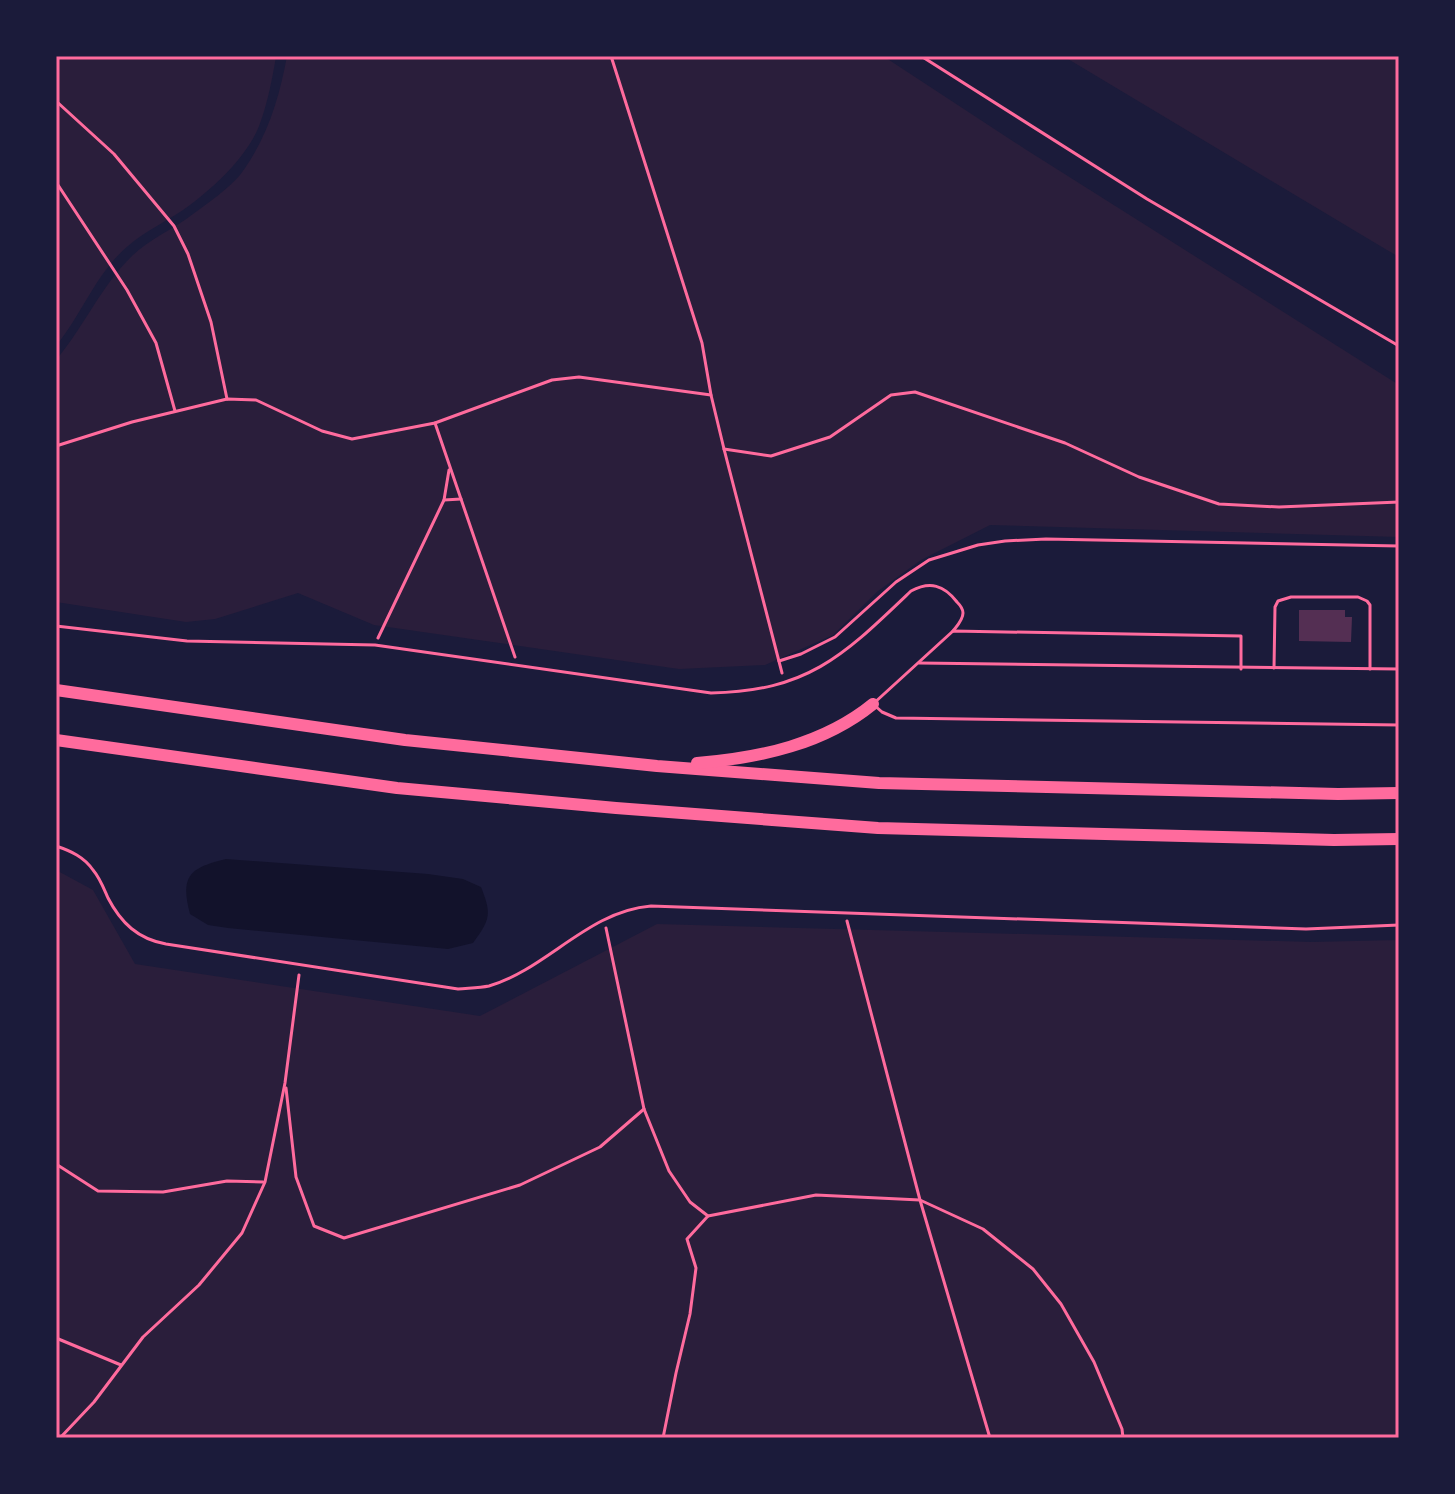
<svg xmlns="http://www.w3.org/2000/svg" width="1455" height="1494" font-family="Karla,sans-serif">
<rect width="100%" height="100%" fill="#1b1b3a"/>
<g fill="#2a1e3b">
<path d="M56,56h220c-3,21 -11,59 -20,77 -15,29 -41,53 -66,72 -20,15 -44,25 -62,41 -32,27 -46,68 -72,100z"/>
<path d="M287,56h596l142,93 374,236v152l-409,-12 -69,35 -43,31 -45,44 -68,30 -86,4 -305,-44 -76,-32 -83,26 -29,3 -130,-20v-242c28,-33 45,-74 76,-104 17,-17 42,-27 61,-42 14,-10 36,-26 47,-39 27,-36 39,-76 47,-119z"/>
<polygon points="1063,56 1399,56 1399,257 1387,250"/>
<polygon points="56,870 93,890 135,964 480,1016 657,924 1312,942 1399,940 1399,1438 56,1438"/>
</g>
<path fill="#12122b" d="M226,859l202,15 35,5 18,8c11,28 9,32 -8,56l-25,6 -220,-21 -20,-3 -18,-11c-10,-38 -1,-46 36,-55z"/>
<polygon fill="#542f53" points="1299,610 1345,610 1345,617 1352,617 1351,642 1299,641"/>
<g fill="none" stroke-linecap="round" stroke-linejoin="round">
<g stroke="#ff6b9d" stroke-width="3">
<polyline points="611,56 702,343 711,395 724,449 782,673"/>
<polyline points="921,56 1147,199 1399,346"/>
<polyline points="56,101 114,154 174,226 188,254 211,322 227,399"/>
<polyline points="56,182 127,290 156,343 175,411"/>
<polyline points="435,423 515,657"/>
<polyline points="56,446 132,422 227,399 256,400 322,431 352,439 435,423 552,380 579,377 711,395"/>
<polyline points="724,449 771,456 830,437 891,395 915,392 1065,443 1139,477 1219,504 1279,507 1399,502"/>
<polyline points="444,500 461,499"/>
<polyline points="378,638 444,500 449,470"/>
<polyline points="779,661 801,654 835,637 896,582 929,560 978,545 1005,541 1046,539 1399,546"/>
<polyline points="847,921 920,1200 990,1438"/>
<polyline points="606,928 644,1109 669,1171 690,1202 708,1216"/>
<polyline points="286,1088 296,1177 314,1226 344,1238 520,1185 600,1147 644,1109"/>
<polyline points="56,1164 98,1191 163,1192 227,1181 263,1182"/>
<polyline points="56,1338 121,1365"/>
<polyline points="60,1438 94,1402 143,1337 199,1285 242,1233 265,1182 285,1083 299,975"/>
<polyline points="663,1438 676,1373 690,1314 696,1268 687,1239 708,1216 816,1195 920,1200 983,1229 1033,1269 1061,1304 1094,1362 1122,1429 1123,1438"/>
</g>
<g stroke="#ff6b9d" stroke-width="3">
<path d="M56,626l131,15 188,4 336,48c98,-2 133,-38 200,-102 19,-10 33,-6 46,11 3,3 6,6 6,11 0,7 -6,13 -10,18"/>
<polyline points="919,663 1399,669"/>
<polyline points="1274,668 1275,607 1278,601 1291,597 1358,597 1367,601 1370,605 1370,669"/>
<polyline points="1241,669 1241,636 953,631 873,704 882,712 896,718 1399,725"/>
<path d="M56,846c15,5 28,11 37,24 7,8 11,19 15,28 13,25 30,41 58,46l292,45c10,-1 21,-1 31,-3 58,-17 99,-75 162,-80l655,23 93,-4"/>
</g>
<g stroke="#ff6b9d" stroke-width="12">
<polyline points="56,690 405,740 657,766 879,783 1338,794 1399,793"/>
<polyline points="56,740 397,788 616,808 878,828 1334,840 1399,839"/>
<path d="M697,763c63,-5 127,-19 176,-59"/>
</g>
</g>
<rect width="1455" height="1494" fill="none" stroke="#1b1b3a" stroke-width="116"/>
<rect x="58" y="58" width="1339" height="1378" fill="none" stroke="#ff6b9d" stroke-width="3"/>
</svg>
